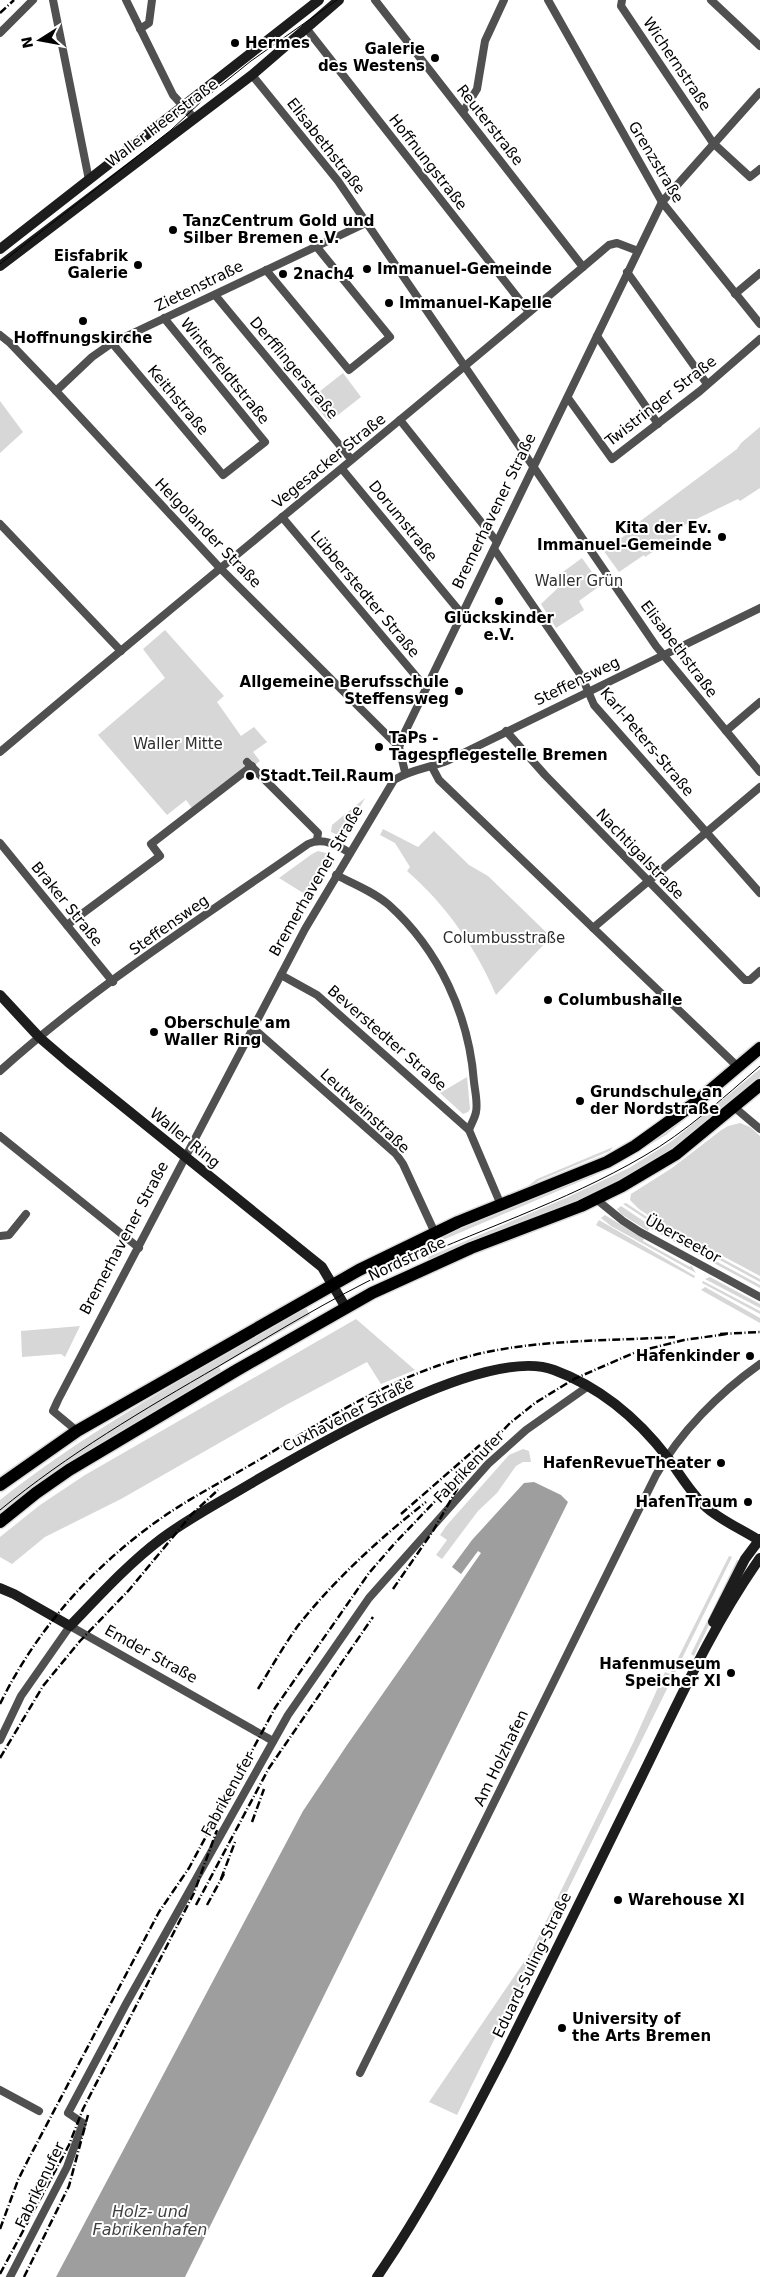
<svg xmlns="http://www.w3.org/2000/svg" width="760" height="2277" font-family="'DejaVu Sans',sans-serif">
<rect width="100%" height="100%" fill="#fff"/>
<g fill="#d7d7d7">
<polygon points="343,373 361,397 329,422 310,399"/>
<polygon points="0,401 23,432 0,453"/>
<polygon points="760,427 760,488 740,501 738,499 680,527 681,533 645,557 644,555 619,572 603,550 636,528 635,525 737,449 741,443"/>
<polygon points="582,558 601,585 579,601 584,610 556,628 541,604 560,586 556,577"/>
<polygon points="165,630 224,696 217,702 241,736 254,727 267,742 253,752 260,761 195,812 186,800 167,815 98,735 165,678 143,649"/>
<polygon points="365,798 345,834 338,835 331,832 332,825"/>
<path d="M383,829l35,18 16,-16 35,34 19,11 63,61 -55,58c-20,-47 -50,-90 -89,-124l3,-4 -15,-24 -15,-8z"/>
<polygon points="318,851 326,853 331,859 308,896 279,878 312,854"/>
<polygon points="760,1055 760,1057 666,1135 624,1160 593,1176 424,1248 423,1244 593,1174"/>
<polygon points="760,1069 760,1077 707,1122 659,1158 604,1189 429,1261 428,1257 566,1198 629,1168 672,1141"/>
<polygon points="467,1077 470,1109 468,1112 463,1114 440,1093"/>
<polygon points="740,1123 750,1127 760,1136 760,1276 654,1219 639,1209 630,1200 631,1194 672,1168 720,1131 728,1126"/>
<polygon points="613,1147 610,1151 538,1181 534,1187 524,1189 537,1179"/>
<polygon points="626,1203 653,1221 760,1279 760,1282 652,1223 623,1204"/>
<polygon points="621,1206 651,1226 760,1285 760,1288 649,1228 648,1231 621,1214 617,1209"/>
<polygon points="605,1215 644,1239 643,1241 690,1267 691,1265 696,1273 611,1226 601,1218"/>
<polygon points="599,1220 695,1276 694,1278 596,1225"/>
<polygon points="710,1277 760,1304 760,1308 705,1279"/>
<polygon points="703,1281 760,1311 760,1314 706,1285 702,1283"/>
<polygon points="705,1287 760,1318 760,1323 701,1290"/>
<path d="M306,1308l4,7 -91,52 2,4 -46,30 -118,68 -57,43v-12c95,-75 201,-131 306,-192z"/>
<polygon points="356,1319 415,1370 381,1384 367,1362 286,1405 121,1499 45,1537 12,1564 0,1557 0,1537 40,1505 85,1475"/>
<polygon points="80,1326 65,1357 61,1354 22,1357 21,1331"/>
<polygon points="523,1449 529,1451 531,1462 523,1462 516,1466 497,1493 478,1511 442,1559 436,1555 447,1540 440,1535 447,1525 501,1464 509,1455"/>
<polygon points="729,1556 732,1557 457,2115 429,2102 532,1950 633,1743 665,1672 670,1674"/>
<polygon points="737,1560 740,1561 694,1656 691,1654"/>
</g>
<polygon fill="#9e9e9e" points="534,1482 561,1495 568,1502 185,2277 56,2277 303,1811 347,1745 481,1553 478,1551 461,1574 452,1567 472,1540 524,1483"/>
<g fill="none" stroke-linecap="round" stroke-linejoin="round">
<g stroke="#dbdbdb" stroke-width="15">
<g id="primary">
<polyline points="0,1485 77,1431 359,1270 458,1222 607,1162 635,1146 695,1103 760,1048"/>
<polyline points="0,1522 36,1493 69,1470 237,1370 372,1293 471,1248 581,1206 622,1186 676,1154 760,1085"/>
</g>
</g>
<g stroke="#505050" stroke-width="8">
<polyline points="53,0 89,180"/>
<polyline points="126,0 173,95 195,119"/>
<polyline points="375,0 583,267"/>
<polyline points="548,0 662,202 760,324"/>
<polyline points="622,0 621,6 713,143 750,177 760,169"/>
<polyline points="711,0 760,46"/>
<polyline points="306,28 529,312"/>
<polyline points="140,29 149,23 152,0"/>
<polyline points="0,33 33,0"/>
<polyline points="252,75 338,181 656,646 760,772"/>
<polyline points="463,112 477,89 485,41 504,0"/>
<polyline points="266,270 349,370 390,337 316,246"/>
<polyline points="627,272 707,384"/>
<polyline points="735,294 760,273"/>
<polyline points="215,295 351,459"/>
<polyline points="0,335 10,343 56,391 219,567 399,747"/>
<polyline points="597,336 658,424"/>
<polyline points="112,343 223,475 265,442 164,318"/>
<polyline points="56,391 92,357 112,343 366,223"/>
<polyline points="568,398 612,459 700,391 760,339"/>
<polyline points="400,420 497,542"/>
<polyline points="342,469 461,613"/>
<polyline points="282,517 426,688"/>
<polyline points="0,524 121,651"/>
<polyline points="494,549 582,677 594,705 760,893"/>
<polyline points="506,731 545,775 745,980 750,980 760,971"/>
<polyline points="726,731 760,702"/>
<path d="M0,752c202,-171 408,-336 609,-507l8,-2 21,8"/>
<polyline points="247,762 318,833 317,840"/>
<polyline points="432,767 439,780 738,1067"/>
<polyline points="405,772 399,747 404,734 662,202 760,92"/>
<polyline points="0,843 113,982"/>
<path d="M336,875c18,9 38,17 53,30 50,45 80,110 85,177 1,9 4,21 2,30 -1,6 -5,12 -7,18l32,75"/>
<polyline points="67,925 160,856 151,844 252,766"/>
<polyline points="593,928 760,787"/>
<polyline points="281,975 317,995 469,1130"/>
<polyline points="253,1028 396,1154 403,1164 435,1233"/>
<path d="M0,1071c93,-84 205,-155 308,-227 15,-7 29,1 42,9"/>
<polyline points="734,1107 760,1129"/>
<polyline points="0,1136 139,1248"/>
<polyline points="596,1199 623,1221 640,1232 760,1297"/>
<polyline points="0,1236 9,1235 26,1214"/>
<path d="M77,1431l-24,-20 5,-11 247,-471 89,-149c17,-11 36,-12 55,-20l311,-152"/>
<polyline points="0,1740 21,1696 70,1626 273,1741"/>
<path d="M360,2073l296,-598c24,-43 63,-82 104,-111"/>
<polyline points="0,2090 39,2111"/>
<polyline points="10,2277 67,2167 83,2123 68,2113 126,2004 288,1715 369,1598 488,1464 526,1430 587,1387"/>
</g>
<g stroke="#1d1d1d" stroke-width="10">
<polyline points="0,249 319,0"/>
<polyline points="0,266 252,75 339,0"/>
<polyline points="0,995 40,1038 68,1062 322,1267 346,1308"/>
<path d="M0,1588l14,6 56,32c29,-30 58,-62 91,-87 28,-21 59,-37 89,-55 60,-35 236,-140 304,-114 46,17 84,49 114,88 12,16 23,36 39,50 15,13 36,22 53,33"/>
<polyline points="713,1622 745,1559 760,1539"/>
<path d="M377,2277c48,-70 87,-145 126,-220 47,-93 92,-186 138,-279 37,-75 71,-152 119,-220"/>
</g>
<use href="#primary" stroke="#000" stroke-width="12"/>
<g stroke="#000" stroke-width="1">
<polyline points="0,264 171,130 205,98 251,61 337,0"/>
<path d="M0,1510c68,-56 143,-100 219,-144 56,-33 111,-67 170,-95 85,-40 175,-68 255,-115 42,-24 79,-58 116,-90"/>
</g>
<g stroke="#000" stroke-width="2.5" stroke-dasharray="8 2.5 1 2.5" stroke-linecap="butt">
<polyline points="0,13 14,0"/>
<polyline points="720,1334 760,1332"/>
<polyline points="401,1514 480,1445"/>
<polyline points="393,1589 433,1531 464,1477"/>
<path d="M258,1689c13,-21 25,-42 39,-62 36,-46 83,-89 129,-125"/>
<path d="M0,1704c36,-74 92,-137 160,-185 33,-23 69,-41 104,-62 66,-41 133,-83 210,-102 65,-16 135,-14 201,-18"/>
<polyline points="0,1758 43,1686 80,1641 129,1590 192,1514 218,1490"/>
<polyline points="252,1822 264,1789"/>
<polyline points="221,1879 235,1842"/>
<polyline points="196,1905 269,1768 373,1617"/>
<polyline points="207,1905 224,1874"/>
<polyline points="0,2229 18,2180 28,2160 159,1912 189,1868 275,1708 369,1573 395,1543 510,1423 535,1403 574,1379 636,1352 684,1340 727,1334"/>
<polyline points="0,2274 69,2145 83,2109 194,1893 217,1830"/>
<polyline points="24,2277 69,2186 88,2115"/>
</g>
</g>
<g fill="#000" stroke="#fff" stroke-width="2">
<circle cx="235" cy="43" r="5"/>
<circle cx="435" cy="58" r="5"/>
<circle cx="173" cy="230" r="5"/>
<circle cx="138" cy="265" r="5"/>
<circle cx="367" cy="269" r="5"/>
<circle cx="283" cy="274" r="5"/>
<circle cx="389" cy="303" r="5"/>
<circle cx="83" cy="321" r="5"/>
<circle cx="722" cy="537" r="5"/>
<circle cx="499" cy="601" r="5"/>
<circle cx="459" cy="691" r="5"/>
<circle cx="379" cy="747" r="5"/>
<circle cx="250" cy="776" r="5"/>
<circle cx="548" cy="1000" r="5"/>
<circle cx="154" cy="1032" r="5"/>
<circle cx="580" cy="1101" r="5"/>
<circle cx="750" cy="1356" r="5"/>
<circle cx="721" cy="1463" r="5"/>
<circle cx="748" cy="1502" r="5"/>
<circle cx="731" cy="1673" r="5"/>
<circle cx="618" cy="1900" r="5"/>
<circle cx="562" cy="2028" r="5"/>
</g>
<g text-anchor="middle" stroke-width="4" stroke-linejoin="round" paint-order="stroke">
<g font-size="15" font-weight="bold" fill="#000" stroke="#fff" text-anchor="start">
<text x="245" y="48">Hermes</text>
<text x="425" y="54" text-anchor="end">Galerie<tspan x="425" dy="17">des Westens</tspan></text>
<text x="183" y="226">TanzCentrum Gold und<tspan x="183" dy="17">Silber Bremen e.V.</tspan></text>
<text x="128" y="261" text-anchor="end">Eisfabrik<tspan x="128" dy="17">Galerie</tspan></text>
<text x="377" y="274">Immanuel-Gemeinde</text>
<text x="293" y="279">2nach4</text>
<text x="399" y="308">Immanuel-Kapelle</text>
<text x="83" y="343" text-anchor="middle">Hoffnungskirche</text>
<text x="712" y="533" text-anchor="end">Kita der Ev.<tspan x="712" dy="17">Immanuel-Gemeinde</tspan></text>
<text x="499" y="623" text-anchor="middle">Glückskinder<tspan x="499" dy="17">e.V.</tspan></text>
<text x="449" y="687" text-anchor="end">Allgemeine Berufsschule<tspan x="449" dy="17">Steffensweg</tspan></text>
<text x="389" y="743">TaPs -<tspan x="389" dy="17">Tagespflegestelle Bremen</tspan></text>
<text x="260" y="781">Stadt.Teil.Raum</text>
<text x="558" y="1005">Columbushalle</text>
<text x="164" y="1028">Oberschule am<tspan x="164" dy="17">Waller Ring</tspan></text>
<text x="590" y="1097">Grundschule an<tspan x="590" dy="17">der Nordstraße</tspan></text>
<text x="740" y="1361" text-anchor="end">Hafenkinder</text>
<text x="711" y="1468" text-anchor="end">HafenRevueTheater</text>
<text x="738" y="1507" text-anchor="end">HafenTraum</text>
<text x="721" y="1669" text-anchor="end">Hafenmuseum<tspan x="721" dy="17">Speicher XI</tspan></text>
<text x="628" y="1905">Warehouse XI</text>
<text x="572" y="2024">University of<tspan x="572" dy="17">the Arts Bremen</tspan></text>
</g>
<g font-size="15" fill="#000" stroke="#fff">
<text transform="translate(677 64) rotate(56)" y="5">Wichernstraße</text>
<text transform="translate(162 123) rotate(-37)" y="5">Waller Heerstraße</text>
<text transform="translate(490 125) rotate(52)" y="5">Reuterstraße</text>
<text transform="translate(326 146) rotate(52)" y="5">Elisabethstraße</text>
<text transform="translate(428 162) rotate(52)" y="5">Hoffnungstraße</text>
<text transform="translate(656 162) rotate(59)" y="5">Grenzstraße</text>
<text transform="translate(199 286) rotate(-26)" y="5">Zietenstraße</text>
<text transform="translate(294 368) rotate(50)" y="5">Derfflingerstraße</text>
<text transform="translate(225 371) rotate(51)" y="5">Winterfeldtstraße</text>
<text transform="translate(178 400) rotate(50)" y="5">Keithstraße</text>
<text transform="translate(661 401) rotate(-38)" y="5">Twistringer Straße</text>
<text transform="translate(329 461) rotate(-39)" y="5">Vegesacker Straße</text>
<text transform="translate(494 511) rotate(-64)" y="5">Bremerhavener Straße</text>
<text transform="translate(403 521) rotate(51)" y="5">Dorumstraße</text>
<text transform="translate(208 533) rotate(46)" y="5">Helgolander Straße</text>
<text transform="translate(365 594) rotate(50)" y="5">Lübberstedter Straße</text>
<text transform="translate(679 649) rotate(53)" y="5">Elisabethstraße</text>
<text transform="translate(577 681) rotate(-26)" y="5">Steffensweg</text>
<text transform="translate(647 742) rotate(50)" y="5">Karl-Peters-Straße</text>
<text transform="translate(640 854) rotate(46)" y="5">Nachtigalstraße</text>
<text transform="translate(316 881) rotate(-60)" y="5">Bremerhavener Straße</text>
<text transform="translate(67 904) rotate(51)" y="5">Braker Straße</text>
<text transform="translate(169 925) rotate(-35)" y="5">Steffensweg</text>
<text transform="translate(387 1038) rotate(41)" y="5">Beverstedter Straße</text>
<text transform="translate(365 1111) rotate(43)" y="5">Leutweinstraße</text>
<text transform="translate(185 1138) rotate(39)" y="5">Waller Ring</text>
<text transform="translate(124 1238) rotate(-62)" y="5">Bremerhavener Straße</text>
<text transform="translate(683 1239) rotate(29)" y="5">Überseetor</text>
<text transform="translate(407 1259) rotate(-25)" y="5">Nordstraße</text>
<text transform="translate(348 1415) rotate(-27)" y="5">Cuxhavener Straße</text>
<text transform="translate(469 1467) rotate(-46)" y="5">Fabrikenufer</text>
<text transform="translate(151 1654) rotate(29)" y="5">Emder Straße</text>
<text transform="translate(501 1758) rotate(-64)" y="5">Am Holzhafen</text>
<text transform="translate(228 1794) rotate(-61)" y="5">Fabrikenufer</text>
<text transform="translate(532 1965) rotate(-64)" y="5">Eduard-Suling-Straße</text>
<text transform="translate(40 2185) rotate(-64)" y="5">Fabrikenufer</text>
</g>
<g font-size="15" fill="#2e2e2e" stroke="#fff">
<text x="579" y="586">Waller Grün</text>
<text x="178" y="749">Waller Mitte</text>
<text x="504" y="943">Columbusstraße</text>
</g>
<g font-size="16" font-style="italic" fill="#3f3f3f" stroke="#fff">
<text x="150" y="2217">Holz- und<tspan x="150" dy="18">Fabrikenhafen</tspan></text>
</g>
</g>
<g transform="translate(40 40) rotate(259)" stroke="#ffffff" stroke-width="4" paint-order="stroke">
<path d="M0-4L9 19L0 12L-9 19Z" fill="#000000"/>
<text y="-8" font-size="14" font-weight="bold" text-anchor="middle" fill="#000000">N</text>
</g>
</svg>
